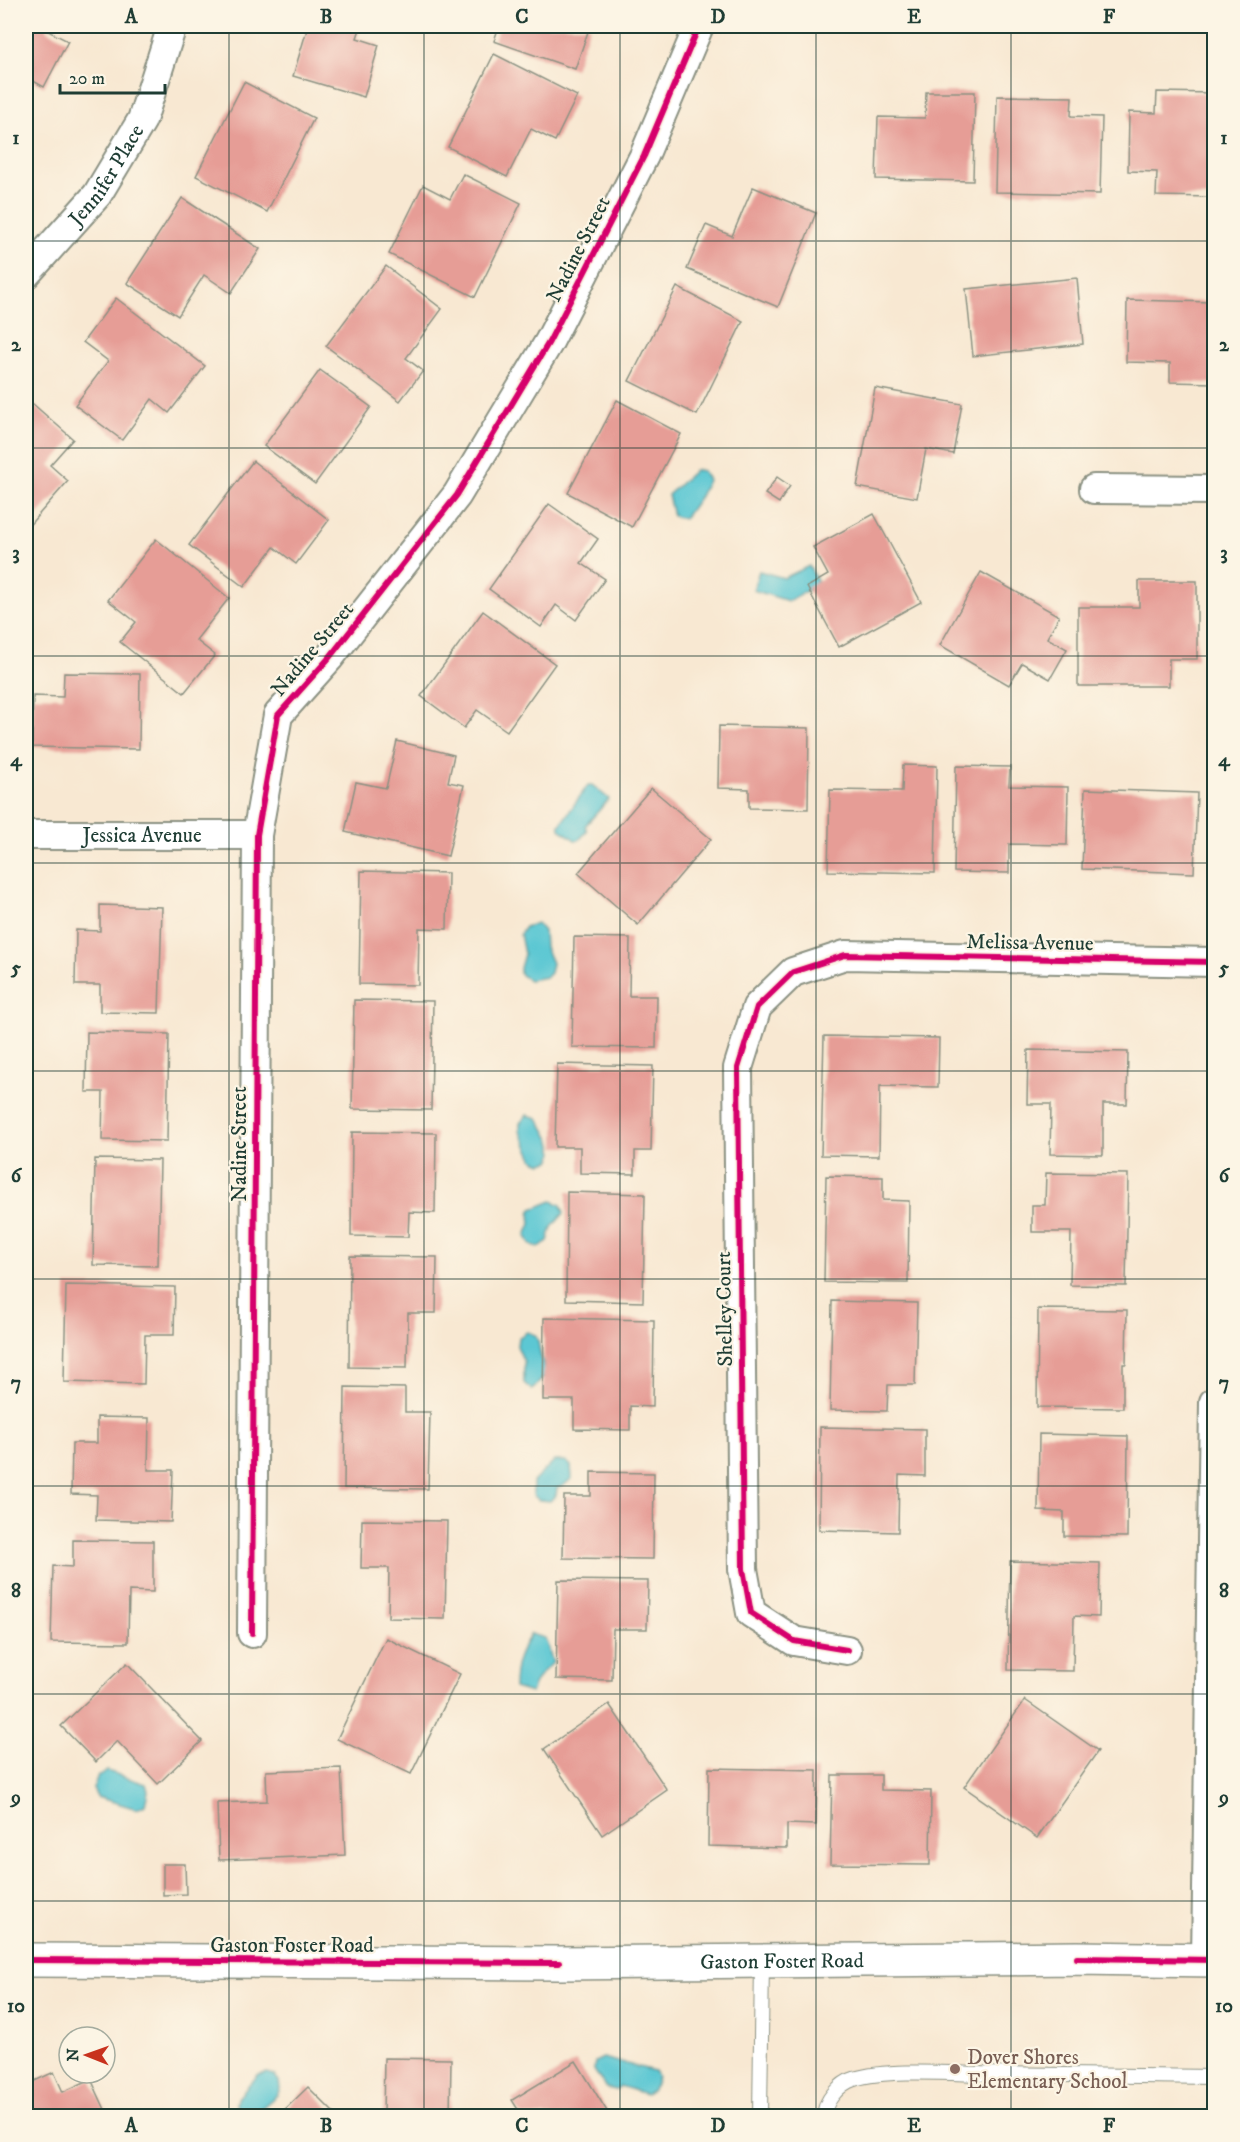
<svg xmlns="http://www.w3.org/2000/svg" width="1240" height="2142" font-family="'IM FELL DW Pica',serif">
<rect width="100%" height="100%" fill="#fcf5e5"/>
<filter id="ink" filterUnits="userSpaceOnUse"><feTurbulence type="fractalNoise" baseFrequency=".0167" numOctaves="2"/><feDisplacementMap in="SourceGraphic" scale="12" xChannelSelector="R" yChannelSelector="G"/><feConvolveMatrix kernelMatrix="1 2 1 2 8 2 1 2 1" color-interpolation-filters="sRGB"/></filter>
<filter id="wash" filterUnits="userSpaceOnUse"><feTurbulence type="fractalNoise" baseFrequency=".008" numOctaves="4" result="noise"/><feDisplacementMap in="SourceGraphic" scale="24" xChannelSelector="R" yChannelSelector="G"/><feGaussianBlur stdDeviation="1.35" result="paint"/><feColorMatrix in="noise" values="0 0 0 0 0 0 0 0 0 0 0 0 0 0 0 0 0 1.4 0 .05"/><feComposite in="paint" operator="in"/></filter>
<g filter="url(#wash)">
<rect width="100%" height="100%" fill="#f8e8d2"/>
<g fill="#5bc7d3" stroke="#3d8284" stroke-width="1.5">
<polygon points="698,470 703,471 708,480 700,496 684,519 673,516 668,495 694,471"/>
<polygon points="809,566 819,584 788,601 753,590 759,571 784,578"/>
<polygon points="588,785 592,785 609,799 585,826 587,831 579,840 575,840 560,829 560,825"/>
<polygon points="537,923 544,931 545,947 552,963 550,973 546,977 529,980 520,974 520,968 524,954 520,934 525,927"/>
<polygon points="527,1115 538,1118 551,1141 554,1153 550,1161 542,1163 534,1160 520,1131 520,1123"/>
<polygon points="552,1201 561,1205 564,1213 552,1227 548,1241 539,1247 531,1245 526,1236 531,1224 530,1213 532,1209"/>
<path d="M527,1332c14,3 10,12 14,24 2,8 4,11 4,20l-13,14 -8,-7v-21l-7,-16 1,-8z"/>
<polygon points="554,1461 566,1461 571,1466 572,1478 563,1486 557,1488 556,1495 550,1501 539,1500 533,1495 533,1482"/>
<path d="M531,1634l14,4 8,25c-11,8 -18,17 -22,30l-17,-5c0,-24 5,-35 17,-54z"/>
<polygon points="107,1771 146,1784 148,1791 145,1805 137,1809 97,1797 93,1789 98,1775 102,1775"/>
<polygon points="603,2058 654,2071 657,2076 653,2090 646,2094 620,2086 616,2090 606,2088 594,2070 595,2062"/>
<polygon points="268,2073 275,2076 279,2081 280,2089 277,2095 254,2114 249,2116 240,2116 236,2104 237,2099 258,2075"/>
</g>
<g id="blocks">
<g fill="#e69d96">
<polygon points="26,26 48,26 46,30 68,41 44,87 26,77"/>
<polygon points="308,26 361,26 357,38 379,45 364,97 293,76"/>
<polygon points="499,26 590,26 575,69 494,41"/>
<polygon points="494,54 577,96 555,141 531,129 507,177 448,147"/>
<polygon points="244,82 314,118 267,212 196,176"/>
<polygon points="926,92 975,92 973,181 876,179 878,117 925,118"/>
<polygon points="1157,92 1214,93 1214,197 1156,196 1157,172 1128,171 1129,112 1156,113"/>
<polygon points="997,96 1072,97 1071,116 1102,117 1100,194 995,192"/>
<polygon points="463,174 521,203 475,297 389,254 423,185 450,199"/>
<polygon points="753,187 816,213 778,307 687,269 706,225 732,236"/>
<polygon points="182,198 260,249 231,293 204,275 178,316 127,283"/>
<polygon points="386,266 442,309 406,358 423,371 400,401 326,346"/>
<polygon points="1077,278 1083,344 973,356 966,289"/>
<polygon points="677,287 743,321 697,415 629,381"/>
<polygon points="116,298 205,366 169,413 152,399 122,440 75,405 108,361 83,342"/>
<polygon points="1127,300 1214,302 1214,383 1170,382 1170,363 1126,362"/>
<polygon points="320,370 371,407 315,484 264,446"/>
<polygon points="875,388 962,404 953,454 926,449 917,498 857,487"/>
<polygon points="617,400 681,434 632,527 568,493"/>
<polygon points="33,404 73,439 50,465 68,481 26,529 26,412"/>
<polygon points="253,461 329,520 296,564 274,547 244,587 189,545"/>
<polygon points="777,477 790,486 779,503 765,494"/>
<polygon points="549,504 598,539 581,563 605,579 576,620 556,605 541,627 489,589"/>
<polygon points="874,514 921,602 839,647 807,587 828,575 813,547"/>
<polygon points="156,539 229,598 196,640 215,655 184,693 120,642 136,622 108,600"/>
<polygon points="981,572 1059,616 1047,638 1067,649 1050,679 1022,663 1009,685 940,645"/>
<polygon points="1139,581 1197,581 1197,659 1169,659 1169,686 1078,686 1078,607 1139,607"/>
<polygon points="483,611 555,664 507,731 477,710 464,728 421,696"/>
<polygon points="64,673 140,674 139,749 32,747 33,696 63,697"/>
<polygon points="719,726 809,728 808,809 749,808 749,789 718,788"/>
<polygon points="397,741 454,755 448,782 464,785 448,856 345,832 356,782 386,788"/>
<polygon points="903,765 937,766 935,873 828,871 830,790 902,791"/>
<polygon points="956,766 1010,767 1009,786 1068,787 1067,845 1009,844 1009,873 954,872"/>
<polygon points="651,788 711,839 638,925 578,873"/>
<polygon points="1085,789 1197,793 1194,873 1082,869"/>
<polygon points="361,871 448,873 447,929 419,928 418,985 359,984"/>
<polygon points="100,905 162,907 159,1013 100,1012 100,985 75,985 76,930 100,931"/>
<polygon points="574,937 630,938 629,996 657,996 656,1048 572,1047"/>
<polygon points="354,1000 433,1001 431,1110 352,1109"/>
<polygon points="87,1032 169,1034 167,1141 102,1140 103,1092 86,1092"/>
<polygon points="824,1036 939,1038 938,1087 880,1086 879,1156 821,1155"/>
<polygon points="1028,1050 1128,1052 1127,1104 1103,1104 1103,1155 1050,1154 1051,1104 1027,1104"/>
<polygon points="557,1064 653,1066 651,1151 635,1151 635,1174 580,1173 580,1147 555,1147"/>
<polygon points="352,1132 436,1133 435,1213 409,1212 408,1237 351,1236"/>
<polygon points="95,1159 160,1160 158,1266 93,1265"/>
<polygon points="1046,1173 1128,1174 1126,1286 1070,1285 1071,1232 1032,1232 1032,1205 1045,1205"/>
<polygon points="826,1176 883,1177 883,1200 909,1201 908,1283 824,1282"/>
<polygon points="567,1192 645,1194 643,1302 566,1300"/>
<polygon points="350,1256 437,1257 436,1313 408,1313 407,1368 349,1367"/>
<polygon points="66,1285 175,1287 174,1335 145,1335 144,1384 64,1382"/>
<polygon points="832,1301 917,1303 915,1385 888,1385 887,1411 830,1410"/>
<polygon points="1038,1309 1127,1310 1126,1364 1123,1364 1123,1408 1037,1407"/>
<polygon points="544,1318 654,1320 653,1407 630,1406 630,1430 574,1429 574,1400 543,1400"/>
<polygon points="345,1387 405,1388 405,1412 430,1412 428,1489 344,1488"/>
<polygon points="97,1417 149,1418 148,1470 173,1470 171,1522 96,1520 97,1495 71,1494 72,1443 97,1443"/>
<polygon points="820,1427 925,1429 925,1476 899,1475 898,1532 819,1530"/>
<polygon points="1039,1434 1128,1436 1127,1537 1064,1536 1064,1512 1038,1511"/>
<polygon points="591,1472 654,1473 653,1559 563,1558 564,1496 591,1496"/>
<polygon points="362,1520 447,1521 445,1619 388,1618 389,1568 361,1568"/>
<polygon points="73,1540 153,1541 153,1592 129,1591 128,1643 51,1642 53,1566 73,1567"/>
<polygon points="1010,1561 1100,1563 1099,1617 1074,1616 1073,1671 1008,1670"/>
<polygon points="558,1580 648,1581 647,1629 613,1629 612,1680 556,1679"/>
<polygon points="386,1638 460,1674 411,1774 337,1739"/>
<polygon points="127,1663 202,1741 158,1784 117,1741 96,1762 61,1726"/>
<polygon points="1025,1700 1098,1751 1037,1838 964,1787"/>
<polygon points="609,1704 667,1790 602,1835 544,1749"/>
<polygon points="341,1768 345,1855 219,1860 217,1803 267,1801 266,1771"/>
<polygon points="709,1768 817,1770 816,1825 787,1824 787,1848 708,1846"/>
<polygon points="832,1775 881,1775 881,1790 931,1791 930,1865 830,1864"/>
<polygon points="163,1864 185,1864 186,1894 163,1895"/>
<polygon points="384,2058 451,2059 450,2116 383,2116"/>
<polygon points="576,2061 610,2116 522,2116 512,2100"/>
<polygon points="54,2072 63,2092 91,2079 108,2116 26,2116 26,2085"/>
<polygon points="308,2087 337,2116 278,2116"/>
</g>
</g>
</g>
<g filter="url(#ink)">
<use href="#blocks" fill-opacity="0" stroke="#8c9283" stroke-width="1.5"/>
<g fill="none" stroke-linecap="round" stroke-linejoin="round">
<g stroke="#8c9283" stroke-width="16">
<g id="service">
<polyline points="760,2116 762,1961"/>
<path d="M825,2116c-2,-14 15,-33 29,-37 32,-10 92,-6 127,-5 78,1 156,2 233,3"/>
</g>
</g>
<g stroke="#8c9283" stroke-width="32">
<g id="minor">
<path id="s1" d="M26,274l71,-79 45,-75 30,-94"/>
<polyline points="1094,489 1214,490"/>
<path id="s2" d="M26,835h231"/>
<polyline points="252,1633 257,835 278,715 329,658 457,495 549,342 644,156 699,26"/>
<polyline points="847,1650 794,1641 751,1613 743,1569 738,1068 757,1007 793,972 845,955 1214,962"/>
<polyline points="1206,1959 1214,1402"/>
</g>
</g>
<g stroke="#8c9283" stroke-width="36">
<g id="tertiary">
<path id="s3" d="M26,1960l533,3 518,-5 137,2"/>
</g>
</g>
<use href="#service" stroke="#fff" stroke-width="14"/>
<use href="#minor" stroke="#fff" stroke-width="28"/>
<use href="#tertiary" stroke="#fff" stroke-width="33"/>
<g stroke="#fcf5e5" stroke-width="10">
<g id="cycleway">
<polyline points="252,1633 257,835 278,715 329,658 457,495 549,342 644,156 699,26"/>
<polyline points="847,1650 794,1641 751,1613 743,1569 738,1068 757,1007 793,972 845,955 1214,962"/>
<polyline points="1077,1958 1214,1960"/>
<polyline points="26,1960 559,1963"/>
</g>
</g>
<use href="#cycleway" stroke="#d6006c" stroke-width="6"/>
</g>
</g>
<path fill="none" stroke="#1f3d34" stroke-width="1.5" stroke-opacity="0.55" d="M229,26v2090M424,26v2090M620,26v2090M816,26v2090M1011,26v2090M26,241h1188M26,448h1188M26,656h1188M26,863h1188M26,1071h1188M26,1279h1188M26,1486h1188M26,1694h1188M26,1901h1188"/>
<circle fill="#8d6e63" stroke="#fcf5e5" stroke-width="2" cx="955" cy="2069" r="6"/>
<g text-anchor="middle" stroke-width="4.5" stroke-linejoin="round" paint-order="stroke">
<g font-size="21" fill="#1f3d34" stroke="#fcf5e5">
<text dy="7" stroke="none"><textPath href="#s1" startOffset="128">Jennifer Place</textPath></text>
<text transform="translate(578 249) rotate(-63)" y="7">Nadine Street</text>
<text transform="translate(312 649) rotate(-50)" y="7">Nadine Street</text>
<text dy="7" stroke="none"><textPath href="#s2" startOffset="116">Jessica Avenue</textPath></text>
<text transform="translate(1030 942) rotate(1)" y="7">Melissa Avenue</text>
<text transform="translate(239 1144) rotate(-90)" y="7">Nadine Street</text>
<text transform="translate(724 1309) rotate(-91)" y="7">Shelley Court</text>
<text x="292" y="1952">Gaston Foster Road</text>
<text dy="7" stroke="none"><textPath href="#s3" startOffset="756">Gaston Foster Road</textPath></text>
</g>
<g font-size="21" fill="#785e54" stroke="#fcf5e5" text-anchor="start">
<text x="967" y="2064">Dover Shores<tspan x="967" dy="24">Elementary School</tspan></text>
</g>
</g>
<rect width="1240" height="2142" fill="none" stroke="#fcf5e5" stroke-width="66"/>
<g transform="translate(87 2055) rotate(271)"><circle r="28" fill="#fcf5e5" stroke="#a4ab9e" stroke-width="1.5"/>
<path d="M0-4.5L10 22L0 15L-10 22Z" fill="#c8321e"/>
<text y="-9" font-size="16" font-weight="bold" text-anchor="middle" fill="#1f3d34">N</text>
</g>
<path d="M60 84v9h105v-9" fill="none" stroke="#1f3d34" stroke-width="3"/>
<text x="69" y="84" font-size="18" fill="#1f3d34" stroke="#fcf5e5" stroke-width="4.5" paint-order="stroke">20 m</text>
<rect x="33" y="33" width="1174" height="2076" fill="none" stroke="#1f3d34" stroke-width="2"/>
<g font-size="20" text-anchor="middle" font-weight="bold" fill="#1f3d34">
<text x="131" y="23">A</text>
<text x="326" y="23">B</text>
<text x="522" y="23">C</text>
<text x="718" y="23">D</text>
<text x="914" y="23">E</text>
<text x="1109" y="23">F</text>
<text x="16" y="144">1</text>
<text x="1224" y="144">1</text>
<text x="16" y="351">2</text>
<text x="1224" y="351">2</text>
<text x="16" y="559">3</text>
<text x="1224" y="559">3</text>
<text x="16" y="766">4</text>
<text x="1224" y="766">4</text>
<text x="16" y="974">5</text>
<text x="1224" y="974">5</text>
<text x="16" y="1182">6</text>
<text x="1224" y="1182">6</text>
<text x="16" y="1389">7</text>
<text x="1224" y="1389">7</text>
<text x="16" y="1597">8</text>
<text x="1224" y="1597">8</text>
<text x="16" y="1804">9</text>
<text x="1224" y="1804">9</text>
<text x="16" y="2012">10</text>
<text x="1224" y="2012">10</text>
<text x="131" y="2132">A</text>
<text x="326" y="2132">B</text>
<text x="522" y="2132">C</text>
<text x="718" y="2132">D</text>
<text x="914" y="2132">E</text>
<text x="1109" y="2132">F</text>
</g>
</svg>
